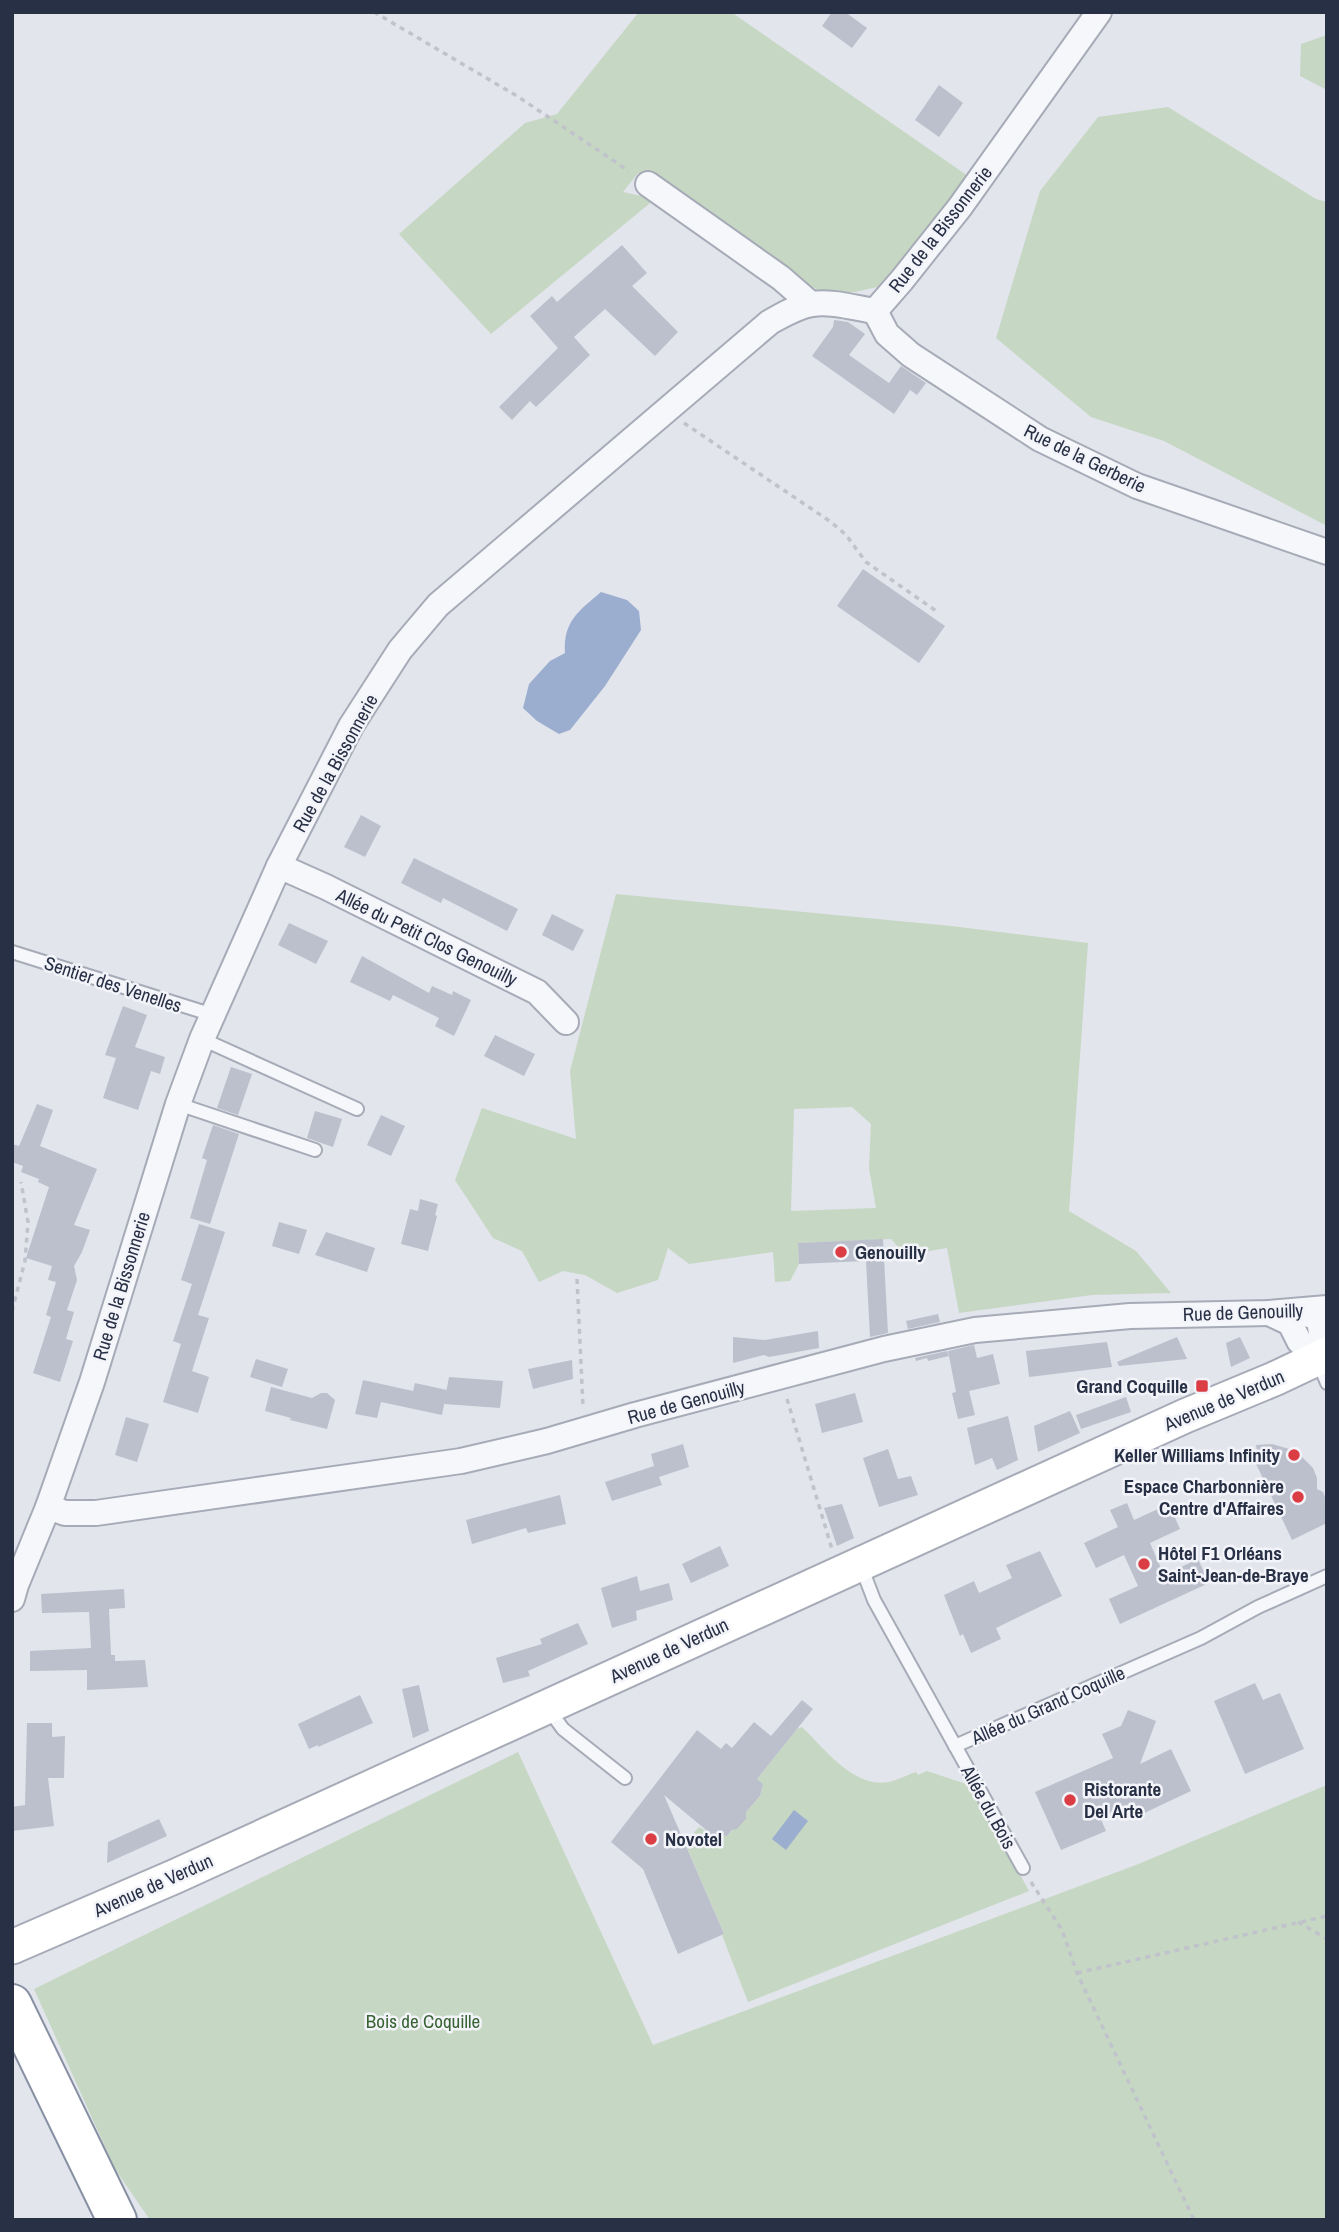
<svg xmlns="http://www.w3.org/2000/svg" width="1339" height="2232" font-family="'Archivo Narrow',sans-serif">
<rect width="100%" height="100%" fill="#e2e5ec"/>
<g fill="#c6d7c3" fill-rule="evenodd">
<polygon points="639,12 731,12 968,176 893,276 877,287 855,292 828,295 785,273 638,173 623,192 655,199 491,334 399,234 525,123 557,114"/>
<polygon points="1327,35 1327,90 1300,76 1301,44"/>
<polygon points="1168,107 1316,199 1327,202 1327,526 1164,441 1091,417 996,338 1040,191 1098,117"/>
<path d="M616,894l335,32 137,17 -19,268 67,40 35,42 -79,2 -133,18 -12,-65 -42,7 -14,-16 -93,4 1,21 -9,17 -15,1 -2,-30 -84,12 -21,-16 -10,32 -41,13 -32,-18 -22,-4 -24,11 -17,-31 -29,-13 -38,-58 27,-72 94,31 -6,-68zM852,1107l19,17 -2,44 7,40 -85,3 3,-102z"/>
<path d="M802,1727c22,21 52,62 87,55 9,-2 18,-7 27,-10l2,3 9,-4 45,15 57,105 -281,111 -26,-67 2,-1 -39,-91 14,-16 11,6 3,-2 5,4 9,1c5,-7 13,-10 19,-17v-7l14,-16 3,-12 -6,-5 40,-50z"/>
<polygon points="518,1752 653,2045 1136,1865 1327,1785 1327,2220 150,2220 115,2169 34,1989"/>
</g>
<g fill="#9baecf">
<path d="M601,592l26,8 12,11 2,19 -36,56 -35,44 -11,4 -22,-13 -14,-13 6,-24 21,-23 15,-8c-2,-32 14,-42 36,-61z"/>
<polygon points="794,1810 808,1821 786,1850 772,1839"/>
</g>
<g fill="#bcc0cc">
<polygon points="832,12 845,12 867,28 852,48 822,26"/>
<polygon points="939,85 963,103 939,137 915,120"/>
<polygon points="622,245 647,273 632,286 678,332 655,356 605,309 574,337 590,355 536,407 530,401 512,420 499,407 558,348 530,316 552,296 557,302"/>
<polygon points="834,320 848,322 865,334 849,355 889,383 901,366 926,383 917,395 910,390 894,414 812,356 833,327"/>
<polygon points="863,569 945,626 919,663 837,606"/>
<polygon points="361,815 381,826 365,857 344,847"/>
<polygon points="414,858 518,909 507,931 443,898 441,903 401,883"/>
<polygon points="552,914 584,930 573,951 542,935"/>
<polygon points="289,923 328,941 316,964 278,945"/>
<polygon points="362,956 429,993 432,986 452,995 453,991 471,1000 454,1036 435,1026 439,1018 393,995 390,1001 350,982"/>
<polygon points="123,1006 147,1015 135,1047 165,1057 160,1074 151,1071 138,1110 103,1098 116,1058 105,1055"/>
<polygon points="495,1035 535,1054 524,1076 484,1056"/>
<polygon points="231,1067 252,1074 238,1115 217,1108"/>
<polygon points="37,1104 53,1110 40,1146 97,1169 74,1225 90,1230 82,1252 74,1266 77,1280 67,1310 74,1312 66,1339 73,1341 60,1382 33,1373 51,1317 46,1315 56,1282 48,1280 52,1266 26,1258 49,1187 38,1182 39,1179 21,1172 23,1166 12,1162 12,1144 19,1146"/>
<polygon points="315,1111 342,1119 333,1147 307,1138"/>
<polygon points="381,1115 405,1126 391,1156 367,1145"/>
<polygon points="213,1125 239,1134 210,1224 190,1218 207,1160 202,1158"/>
<polygon points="420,1199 438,1204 435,1215 437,1216 428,1251 401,1244 410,1209 418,1211"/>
<polygon points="279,1222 307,1230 299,1254 272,1246"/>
<polygon points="199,1224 225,1232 198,1315 209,1318 192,1371 209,1377 198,1413 163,1402 181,1344 173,1341 192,1284 181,1280"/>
<polygon points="326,1232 375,1248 367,1272 315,1255"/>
<polygon points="883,1239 888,1333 870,1337 866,1261 799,1264 798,1243"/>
<polygon points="938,1314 940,1322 908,1329 906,1321"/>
<polygon points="818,1331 819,1348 769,1357 764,1355 733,1363 733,1337 765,1340"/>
<polygon points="1177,1337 1187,1359 1119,1366 1117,1362"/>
<polygon points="1240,1337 1250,1358 1231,1367 1226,1343"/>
<polygon points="1107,1342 1112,1367 1029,1377 1026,1351"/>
<polygon points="974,1345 977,1358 993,1354 1000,1384 969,1391 975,1415 958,1419 952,1393 956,1392 948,1351"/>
<polygon points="947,1351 949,1356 928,1361 927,1358 916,1361 915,1358"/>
<polygon points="256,1359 288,1369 282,1387 250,1377"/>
<polygon points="572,1360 573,1379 533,1389 528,1369"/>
<polygon points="449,1377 503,1381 500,1408 444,1404"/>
<polygon points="363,1380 413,1391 415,1383 447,1390 442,1415 381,1402 377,1418 355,1414"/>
<polygon points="271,1387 312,1398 321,1393 327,1393 335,1400 327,1429 290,1420 291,1418 265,1411"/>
<polygon points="855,1393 863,1422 822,1433 815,1404"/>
<polygon points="1126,1397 1131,1412 1081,1429 1076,1415"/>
<polygon points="1070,1411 1080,1433 1038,1452 1034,1426"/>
<polygon points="1008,1416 1018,1460 997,1470 992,1458 975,1465 967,1428"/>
<polygon points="126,1417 149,1424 137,1462 115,1455"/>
<polygon points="683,1444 689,1467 659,1477 662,1485 612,1501 605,1482 654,1466 651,1454"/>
<polygon points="1272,1444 1296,1451 1313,1468 1317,1478 1317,1489 1323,1492 1327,1502 1327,1523 1292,1540 1250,1451 1257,1451 1256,1445"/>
<polygon points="888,1449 898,1479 911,1476 918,1495 879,1507 863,1458"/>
<polygon points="560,1495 566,1524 528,1533 526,1528 472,1544 466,1520"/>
<polygon points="1127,1503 1134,1520 1169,1504 1180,1529 1150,1543 1164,1575 1198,1559 1209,1583 1120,1624 1109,1599 1138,1586 1124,1555 1096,1568 1084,1543 1118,1527 1110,1510"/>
<polygon points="842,1504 854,1538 837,1546 824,1508"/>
<polygon points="720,1546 729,1566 691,1583 682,1564"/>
<polygon points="1040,1551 1062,1596 996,1628 1001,1639 971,1653 963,1634 960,1636 944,1595 974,1581 979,1593 1012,1578 1006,1565"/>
<polygon points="637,1576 640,1591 669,1583 673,1600 636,1611 637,1620 612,1628 601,1588"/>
<polygon points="124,1589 125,1608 109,1609 111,1655 115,1655 115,1661 145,1660 148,1687 87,1690 87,1670 30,1671 30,1651 91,1648 89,1612 42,1613 41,1594"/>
<polygon points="578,1623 588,1644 528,1671 530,1676 503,1683 496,1658 542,1644 540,1639"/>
<polygon points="1255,1683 1263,1700 1280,1693 1304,1749 1245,1774 1214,1701"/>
<polygon points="419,1685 429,1731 413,1738 402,1689"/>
<polygon points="360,1695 373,1723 318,1747 318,1745 309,1749 298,1724"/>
<polygon points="802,1700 813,1709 757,1779 763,1784 760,1796 746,1812 746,1819 737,1829 732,1830 727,1836 712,1835 664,1795 724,1934 678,1954 643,1869 611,1842 697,1730 721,1749 726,1743 732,1748 754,1722 771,1736"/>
<polygon points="1128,1710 1156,1721 1140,1764 1171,1749 1191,1791 1140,1815 1134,1802 1100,1817 1106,1831 1061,1850 1035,1792 1113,1758 1102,1734 1121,1726"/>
<polygon points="27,1723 52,1723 52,1737 65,1736 64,1778 48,1778 54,1826 12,1831 12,1807 25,1805"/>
<polygon points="159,1819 167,1836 107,1863 108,1842"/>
</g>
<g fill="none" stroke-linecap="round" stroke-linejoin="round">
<g stroke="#a6abb7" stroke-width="16">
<g id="service">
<polyline points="12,952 213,1015"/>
<polyline points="202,1039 357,1109"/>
<polyline points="178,1104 315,1150"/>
<polyline points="1317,1359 1327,1383"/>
<polyline points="861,1566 874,1600 1023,1868"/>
<polyline points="547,1707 563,1729 625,1778"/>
<polyline points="955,1746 1201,1638 1258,1607 1327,1576"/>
</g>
</g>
<g stroke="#a6abb7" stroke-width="28">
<g id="minor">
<polyline points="648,184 781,278 811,304"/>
<polyline points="875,311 887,334 911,355 1040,439 1137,486 1327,552"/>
<polyline points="279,866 326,887 537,992 566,1022"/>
<path d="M1296,1311l20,6c9,13 3,27 1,42"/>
<polyline points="1269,1313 1290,1323 1299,1341 1317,1359"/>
<polyline points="48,1507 65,1513 96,1513 461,1461 547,1441 635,1415 884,1349 975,1330 1130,1316 1269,1313 1327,1308"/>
<path d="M12,1599l4,-14 32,-78 44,-125 86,-278 24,-65 77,-173 72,-140 49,-76 38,-45 332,-283c13,-7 27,-16 42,-18 20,-3 43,4 63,7l27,-31 58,-73 139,-195"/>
</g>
</g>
<g stroke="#a6abb7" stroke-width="37">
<polyline id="secondary" points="12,1947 176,1876 1185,1416 1274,1379 1327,1354"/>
</g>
<g stroke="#8890a4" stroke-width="42">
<polyline id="trunk" points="12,2004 117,2220"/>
</g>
<g stroke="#c0c3cb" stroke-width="3.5" stroke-dasharray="5 5" stroke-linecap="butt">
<polyline points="374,12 517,96 629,171"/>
<polyline points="684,423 831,522 846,535 866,562 939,613"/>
<polyline points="577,1279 583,1407"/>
<polyline points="12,1311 25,1261 28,1222 21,1182"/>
<polyline points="787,1399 832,1549"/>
<polyline points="1031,1882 1062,1930 1077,1973 1194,2220"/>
<polyline points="1298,1922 1327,1939"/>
<polyline points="1077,1973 1327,1916"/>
</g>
<use href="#service" stroke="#f6f7fa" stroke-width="12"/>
<use href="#minor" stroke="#f6f7fa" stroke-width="24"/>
<use href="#secondary" stroke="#fff" stroke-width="33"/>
<use href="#trunk" stroke="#fff" stroke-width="38"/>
</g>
<g fill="#db3d45" stroke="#f3f4f9" stroke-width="2.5">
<circle cx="841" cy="1252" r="7"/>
<rect x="1195" y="1379" width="14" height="14" rx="3.5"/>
<circle cx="1294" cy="1455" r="7"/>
<circle cx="1298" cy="1497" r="7"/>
<circle cx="1144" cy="1564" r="7"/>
<circle cx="1070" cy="1800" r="7"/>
<circle cx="651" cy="1839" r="7"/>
</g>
<g text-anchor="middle" stroke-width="5" stroke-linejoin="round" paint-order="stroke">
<g font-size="19" fill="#283046" stroke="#f3f4f9">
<text transform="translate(940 229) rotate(-52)" y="7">Rue de la Bissonnerie</text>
<text transform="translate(1085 458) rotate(26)" y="7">Rue de la Gerberie</text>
<text transform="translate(335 763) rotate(-61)" y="7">Rue de la Bissonnerie</text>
<text transform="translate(427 937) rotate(26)" y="7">Allée du Petit Clos Genouilly</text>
<text transform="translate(113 984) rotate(18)" y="7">Sentier des Venelles</text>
<text transform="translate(121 1286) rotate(-73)" y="7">Rue de la Bissonnerie</text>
<text transform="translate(1243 1312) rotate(-2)" y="7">Rue de Genouilly</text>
<text transform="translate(1224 1400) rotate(-23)" y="7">Avenue de Verdun</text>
<text transform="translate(686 1402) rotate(-15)" y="7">Rue de Genouilly</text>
<text transform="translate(669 1650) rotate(-25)" y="7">Avenue de Verdun</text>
<text transform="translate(1048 1705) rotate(-24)" y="7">Allée du Grand Coquille</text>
<text transform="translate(989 1807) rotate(61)" y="7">Allée du Bois</text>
<text transform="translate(153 1885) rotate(-24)" y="7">Avenue de Verdun</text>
</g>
<g font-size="19" font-weight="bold" fill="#283046" stroke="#f3f4f9" text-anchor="start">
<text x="855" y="1259">Genouilly</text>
<text x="1188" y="1393" text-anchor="end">Grand Coquille</text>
<text x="1280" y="1462" text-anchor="end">Keller Williams Infinity</text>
<text x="1284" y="1493" text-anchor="end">Espace Charbonnière<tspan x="1284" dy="22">Centre d'Affaires</tspan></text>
<text x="1158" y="1560">Hôtel F1 Orléans<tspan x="1158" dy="22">Saint-Jean-de-Braye</tspan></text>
<text x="1084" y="1796">Ristorante<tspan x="1084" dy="22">Del Arte</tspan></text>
<text x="665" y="1846">Novotel</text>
</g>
<g font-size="19" fill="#386334" stroke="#f3f4f9">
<text x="423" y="2028">Bois de Coquille</text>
</g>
</g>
<rect width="1339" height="2232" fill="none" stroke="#283046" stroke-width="28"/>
</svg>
